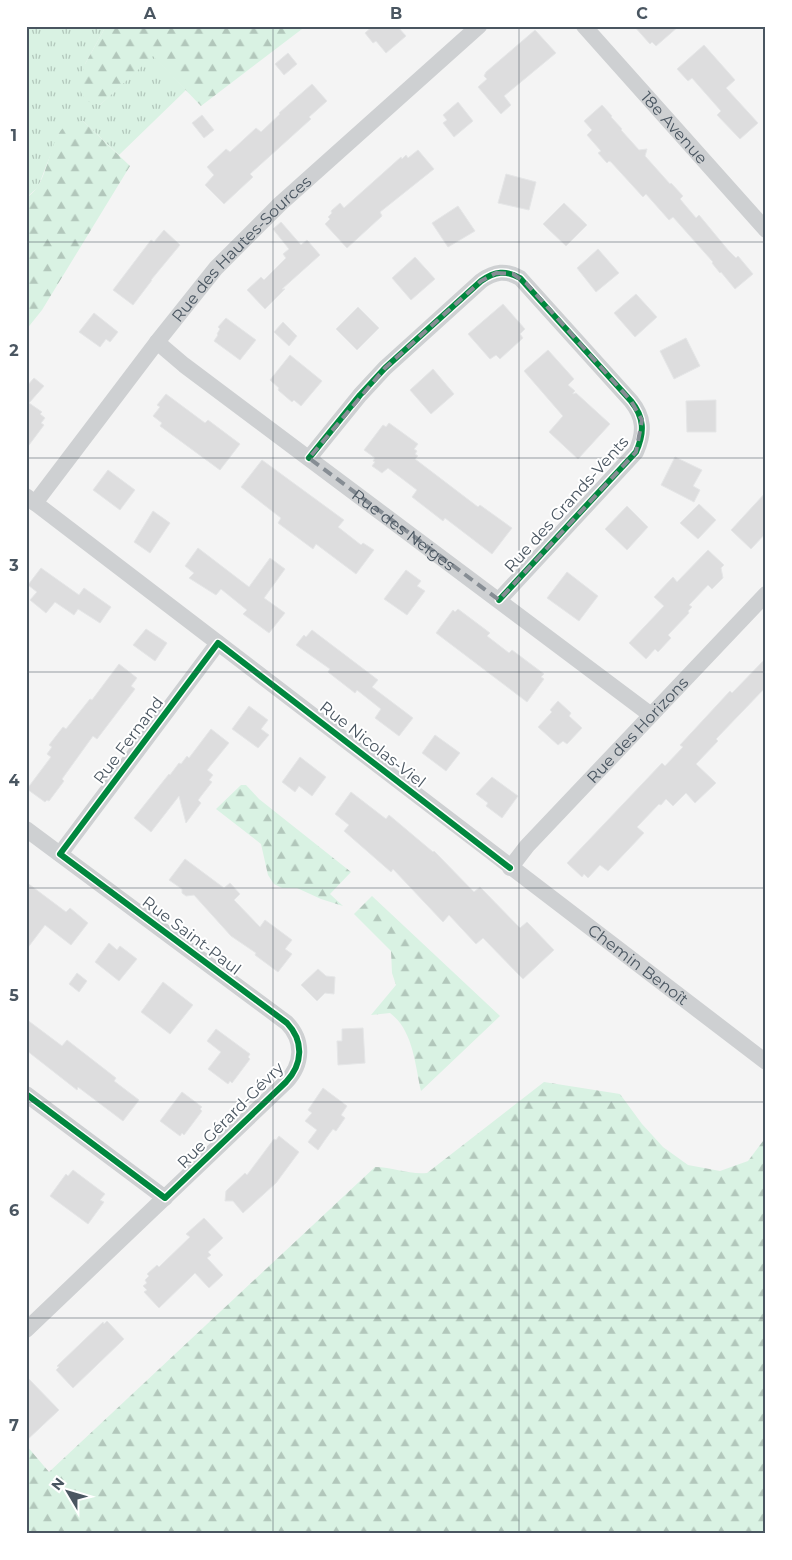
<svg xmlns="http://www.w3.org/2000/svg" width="792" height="1560" font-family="Montserrat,sans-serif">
<defs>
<pattern id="grass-tufts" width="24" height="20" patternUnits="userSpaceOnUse" patternTransform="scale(1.25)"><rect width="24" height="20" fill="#d9f2e3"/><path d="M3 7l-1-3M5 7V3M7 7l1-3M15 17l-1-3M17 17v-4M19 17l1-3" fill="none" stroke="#b2c7bb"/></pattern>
<pattern id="forest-firs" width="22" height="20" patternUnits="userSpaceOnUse" patternTransform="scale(1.25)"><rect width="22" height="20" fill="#d9f2e3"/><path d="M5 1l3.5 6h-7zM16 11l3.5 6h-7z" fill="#b2c7bb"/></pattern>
</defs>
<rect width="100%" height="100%" fill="#f4f4f4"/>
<polygon fill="url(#grass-tufts)" points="26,26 106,26 85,64 100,105 153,55 186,90 119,155 83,121 59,133 38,187 26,198"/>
<g fill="url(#forest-firs)">
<polygon points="106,26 306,26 201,106 153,56 100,105 86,101 78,87 85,64"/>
<path d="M83,121l47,45 -88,144 -16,20v-132c25,-14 21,-62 42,-74 4,-2 11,-2 15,-3z"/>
<polygon points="241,785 246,785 259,799 351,872 330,894 343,906 321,899 297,888 282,888 274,884 268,875 261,844 216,809"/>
<path d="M372,896l128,120 -79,75c-6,-27 -8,-61 -31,-78l-19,2 25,-30 -4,-12 -1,-22 -37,-37z"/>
<path d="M544,1082l76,12 22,30 21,23 25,18 32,6 28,-10 18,-24v397h-740v-89l23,27 326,-305c18,0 35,8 52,6z"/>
</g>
<g fill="#ddddde" stroke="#e5e6e7">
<polygon points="373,26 397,26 406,36 386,53 376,41 373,43 365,33"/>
<polygon points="634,26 679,26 656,46 652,42 650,44"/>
<polygon points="535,30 556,53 504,96 511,105 501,114 478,87 487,79 484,76 486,72"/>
<polygon points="704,45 735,80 726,88 758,123 740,139 717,115 721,111 692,78 688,81 677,69"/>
<polygon points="288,53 297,64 284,75 275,64"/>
<polygon points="312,84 327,101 309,117 311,119 250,174 253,177 224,204 205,185 214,175 207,167 226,149 230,152 256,128 261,132 280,114 279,113"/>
<polygon points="458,102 473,121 454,137 443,123 447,120 443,115"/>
<polygon points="602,105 612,116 611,117 622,129 621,130 639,150 647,149 645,156 670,184 671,183 683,196 680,199 696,218 699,215 728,250 736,258 738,256 753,274 735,289 721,272 720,273 712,263 713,262 673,217 669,220 646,194 643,197 611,162 609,161 607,163 598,153 601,151 587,135 592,130 584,121"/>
<polygon points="202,115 214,130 204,138 192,123"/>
<polygon points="418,150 434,169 380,212 382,216 347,248 325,224 330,219 328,217 332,213 331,211 340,203 344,208 401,157 402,159 406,155 408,158"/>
<polygon points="506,174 536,182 529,210 498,203"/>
<polygon points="564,203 587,225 566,246 543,224"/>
<polygon points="458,206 475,231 448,247 432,223"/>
<polygon points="281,222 301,245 307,240 320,255 282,289 285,289 265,309 247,290 261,277 264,280 286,258 283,254 289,249 273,229"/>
<polygon points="164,230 180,245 151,280 152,280 133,305 113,290 151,240 154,242"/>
<polygon points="598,249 619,273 596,292 577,268"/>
<polygon points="415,257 435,279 411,300 392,278"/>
<polygon points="636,294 657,317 635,337 614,313"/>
<polygon points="503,304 525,329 520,334 523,338 500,359 496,355 490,359 468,334"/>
<polygon points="358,307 379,328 357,350 336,329"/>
<polygon points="94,313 118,332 110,342 106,339 100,347 79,332"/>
<polygon points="226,318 256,340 240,360 214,341 218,335 217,334 220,329 218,327"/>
<polygon points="283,322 297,336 289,346 274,332"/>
<polygon points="686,338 700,366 674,379 660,351"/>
<polygon points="548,350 574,379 568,385 575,391 573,393 573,394 576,393 610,424 578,459 549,432 563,416 524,371"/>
<polygon points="290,355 322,381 301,406 294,400 292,402 278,390 279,388 270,380"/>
<polygon points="433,369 454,394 431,414 410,390"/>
<polygon points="34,378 44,386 29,403 42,412 40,414 45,418 41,423 44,425 26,449 26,387"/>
<polygon points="166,394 205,423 208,420 240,444 220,470 160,426 162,423 153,416 160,407 157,405"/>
<polygon points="716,400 716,432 687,432 686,401"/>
<polygon points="389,423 418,444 414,449 417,451 415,454 418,456 415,459 478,507 480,505 512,528 492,554 445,518 443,521 412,497 417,490 388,468 382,473 372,466 375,462 373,461 375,458 364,450 383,425 386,427"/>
<polygon points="675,457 702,470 693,486 700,490 694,502 661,485"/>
<polygon points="262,460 344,520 338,527 361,545 363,543 374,550 356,574 316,544 313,549 278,523 281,518 241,487"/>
<polygon points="108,470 135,490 120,510 93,490"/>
<polygon points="766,492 766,533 751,549 731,530"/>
<polygon points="699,504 716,520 698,539 680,523"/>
<polygon points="627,506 648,527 627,550 605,529"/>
<polygon points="153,511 170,523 150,553 134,542"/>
<polygon points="198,548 249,587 270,558 285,569 264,598 285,613 269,633 243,614 247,610 221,589 216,595 189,578 194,573 185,566"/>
<polygon points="708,550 724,565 721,568 723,578 712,589 708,585 689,605 692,607 688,611 689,613 668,635 671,638 658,652 655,649 646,659 629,643 664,606 654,597 673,577 677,582"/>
<polygon points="41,568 79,595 84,588 111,607 100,623 78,609 74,615 55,602 46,613 30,600 37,592 28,585"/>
<polygon points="406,570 421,581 417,586 425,591 407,615 384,599"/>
<polygon points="567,572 598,596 579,621 547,598"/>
<polygon points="458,609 490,633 487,636 509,653 512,650 544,674 541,677 544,679 527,702 436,633 453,610 455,612"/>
<polygon points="146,629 167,643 155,661 133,645"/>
<polygon points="312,630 378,680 372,687 413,718 399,736 375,718 381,709 357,690 355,693 328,672 330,669 296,645 304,635 306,637"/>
<polygon points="766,658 766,687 716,739 718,741 696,764 716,783 695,803 686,793 673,806 666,799 661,805 659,804 637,827 644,833 608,871 600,865 588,878 584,874 582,877 567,863 662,763 665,766 683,747 680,745 730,691 732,693"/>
<polygon points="119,664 137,678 131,686 135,689 97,739 93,736 62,779 64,781 49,801 47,800 45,802 27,789 51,757 47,754 52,747 49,745 63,727 66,729 90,699 92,700"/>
<polygon points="558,701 571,713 569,716 582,728 567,744 563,741 558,745 538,727 552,712 550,710"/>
<polygon points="249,706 268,720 261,729 269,735 258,748 232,729"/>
<polygon points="211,729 229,743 207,770 213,775 209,780 212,782 198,800 201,803 186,823 179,796 151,832 134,818 169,774 170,775 179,763 181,764 187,756 189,758"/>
<polygon points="435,735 460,753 446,771 422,753"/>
<polygon points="300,757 326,777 312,796 299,786 295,792 282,782"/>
<polygon points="492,777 518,796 502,818 486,806 488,803 476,794"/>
<polygon points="351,792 386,819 389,815 433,852 434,851 474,892 480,887 520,928 527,922 554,950 523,979 483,938 476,944 449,915 443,922 393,869 391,872 344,831 349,825 335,814"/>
<polygon points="185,859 224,888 230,883 240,894 234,900 260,927 265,920 292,940 285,949 292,954 278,972 255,955 256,953 231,936 194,895 186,896 182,893 182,889 169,880"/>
<polygon points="26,882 66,912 70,908 88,923 71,945 45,925 26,950"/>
<polygon points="109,943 117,950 120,946 137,959 119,981 95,962"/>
<polygon points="318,969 326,976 335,977 334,994 325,993 317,1001 301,985"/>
<polygon points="77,973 87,981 79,992 69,984"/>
<polygon points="163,982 193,1005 170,1034 141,1012"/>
<polygon points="26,1019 62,1046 67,1040 116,1078 114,1081 139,1100 123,1121 78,1087 77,1090 26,1050"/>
<polygon points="363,1028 365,1063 338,1065 337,1041 342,1041 342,1029"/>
<polygon points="216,1029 250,1054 248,1057 250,1059 232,1083 230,1081 228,1084 208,1069 221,1052 207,1041"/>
<polygon points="323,1088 347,1106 341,1115 345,1118 336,1131 333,1129 327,1137 318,1150 308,1142 317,1130 305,1121 312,1113 308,1110"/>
<polygon points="182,1092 202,1107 200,1109 202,1111 184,1135 182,1133 180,1136 160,1121"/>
<polygon points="279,1136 299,1152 276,1183 243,1213 233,1201 225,1201 226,1191 245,1173 247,1175 274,1139 276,1140"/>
<polygon points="73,1170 105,1194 100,1200 104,1202 88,1224 50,1196 66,1174 68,1176"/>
<polygon points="204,1218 223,1238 208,1252 211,1255 207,1258 223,1275 209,1288 195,1273 159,1308 144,1292 147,1290 143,1286 147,1283 145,1280 149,1276 147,1274 157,1265 159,1267 190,1237 186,1234"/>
<polygon points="107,1321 124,1339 73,1388 56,1370 59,1367 57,1366 103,1322 104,1324"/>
<polygon points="26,1376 59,1410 26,1441"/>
</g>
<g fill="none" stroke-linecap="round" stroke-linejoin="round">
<g stroke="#ced0d2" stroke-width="16">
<path id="s1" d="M584,26l182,204"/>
<path id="s2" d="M157,342l27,23 467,350"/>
<path d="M309,458l51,-63 25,-27 96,-87c14,-10 25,-11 39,-3l111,123c13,16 14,31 5,51l-137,148"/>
<path id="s3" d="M26,496l740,566"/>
<path id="s4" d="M35,503l122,-161 59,-74 64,-64 199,-178"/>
<path d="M26,829l261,194c17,18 16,41 -1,59l-260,248"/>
<polyline points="60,854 218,643"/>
<path id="s5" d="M510,868l17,-22 239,-252"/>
<polyline points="26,1094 165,1198"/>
</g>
<g stroke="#fff" stroke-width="9">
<g id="cycleway">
<path d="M309,458l51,-63 25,-27 96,-87c14,-10 25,-11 39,-3l111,123c13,16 14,31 5,51l-137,148"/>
<path d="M26,1094l139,104 121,-116c17,-18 18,-41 1,-59l-227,-169 158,-211 292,225"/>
</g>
</g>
<use href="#cycleway" stroke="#00873e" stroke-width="6"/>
</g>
<path fill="none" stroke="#868d94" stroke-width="4" stroke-dasharray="10 6" stroke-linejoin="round" d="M496,273l17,1 13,9 105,118 11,19 -6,32 -137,148 -190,-142 76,-90 96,-87z"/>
<path fill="none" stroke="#4a5661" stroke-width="1" stroke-opacity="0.55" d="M273,26v1508M519,26v1508M26,242h740M26,458h740M26,672h740M26,888h740M26,1102h740M26,1318h740"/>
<g text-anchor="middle" stroke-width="4" stroke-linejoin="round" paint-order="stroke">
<g font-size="16" fill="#4a5661" stroke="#fff">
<text dy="6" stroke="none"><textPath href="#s1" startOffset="136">18e Avenue</textPath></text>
<text dy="6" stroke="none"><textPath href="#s4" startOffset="328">Rue des Hautes-Sources</textPath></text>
<text transform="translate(566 504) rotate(-48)" y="6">Rue des Grands-Vents</text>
<text dy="6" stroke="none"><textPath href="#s2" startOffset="310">Rue des Neiges</textPath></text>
<text dy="6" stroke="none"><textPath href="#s5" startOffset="188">Rue des Horizons</textPath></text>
<text transform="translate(128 740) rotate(-53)" y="6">Rue Fernand</text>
<text transform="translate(373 744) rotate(38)" y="6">Rue Nicolas-Viel</text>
<text transform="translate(192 935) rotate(37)" y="6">Rue Saint-Paul</text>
<text dy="6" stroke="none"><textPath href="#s3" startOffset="771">Chemin Benoît</textPath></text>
<text transform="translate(230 1115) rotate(-45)" y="6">Rue Gérard-Gévry</text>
</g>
</g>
<rect width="792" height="1560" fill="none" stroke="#ffffff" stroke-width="55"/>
<g transform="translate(68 1492) rotate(308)" stroke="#ffffff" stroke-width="4" paint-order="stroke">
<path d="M0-4L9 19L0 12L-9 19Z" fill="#4a5661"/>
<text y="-8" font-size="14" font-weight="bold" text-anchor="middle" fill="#4a5661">N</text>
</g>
<rect x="28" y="28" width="736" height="1504" fill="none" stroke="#4a5661" stroke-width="2"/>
<g font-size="16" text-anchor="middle" font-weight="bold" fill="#4a5661">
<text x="150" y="19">A</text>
<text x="396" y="19">B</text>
<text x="642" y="19">C</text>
<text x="14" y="141">1</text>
<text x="14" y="356">2</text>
<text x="14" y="571">3</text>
<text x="14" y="786">4</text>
<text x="14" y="1001">5</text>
<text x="14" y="1216">6</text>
<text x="14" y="1431">7</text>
</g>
</svg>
